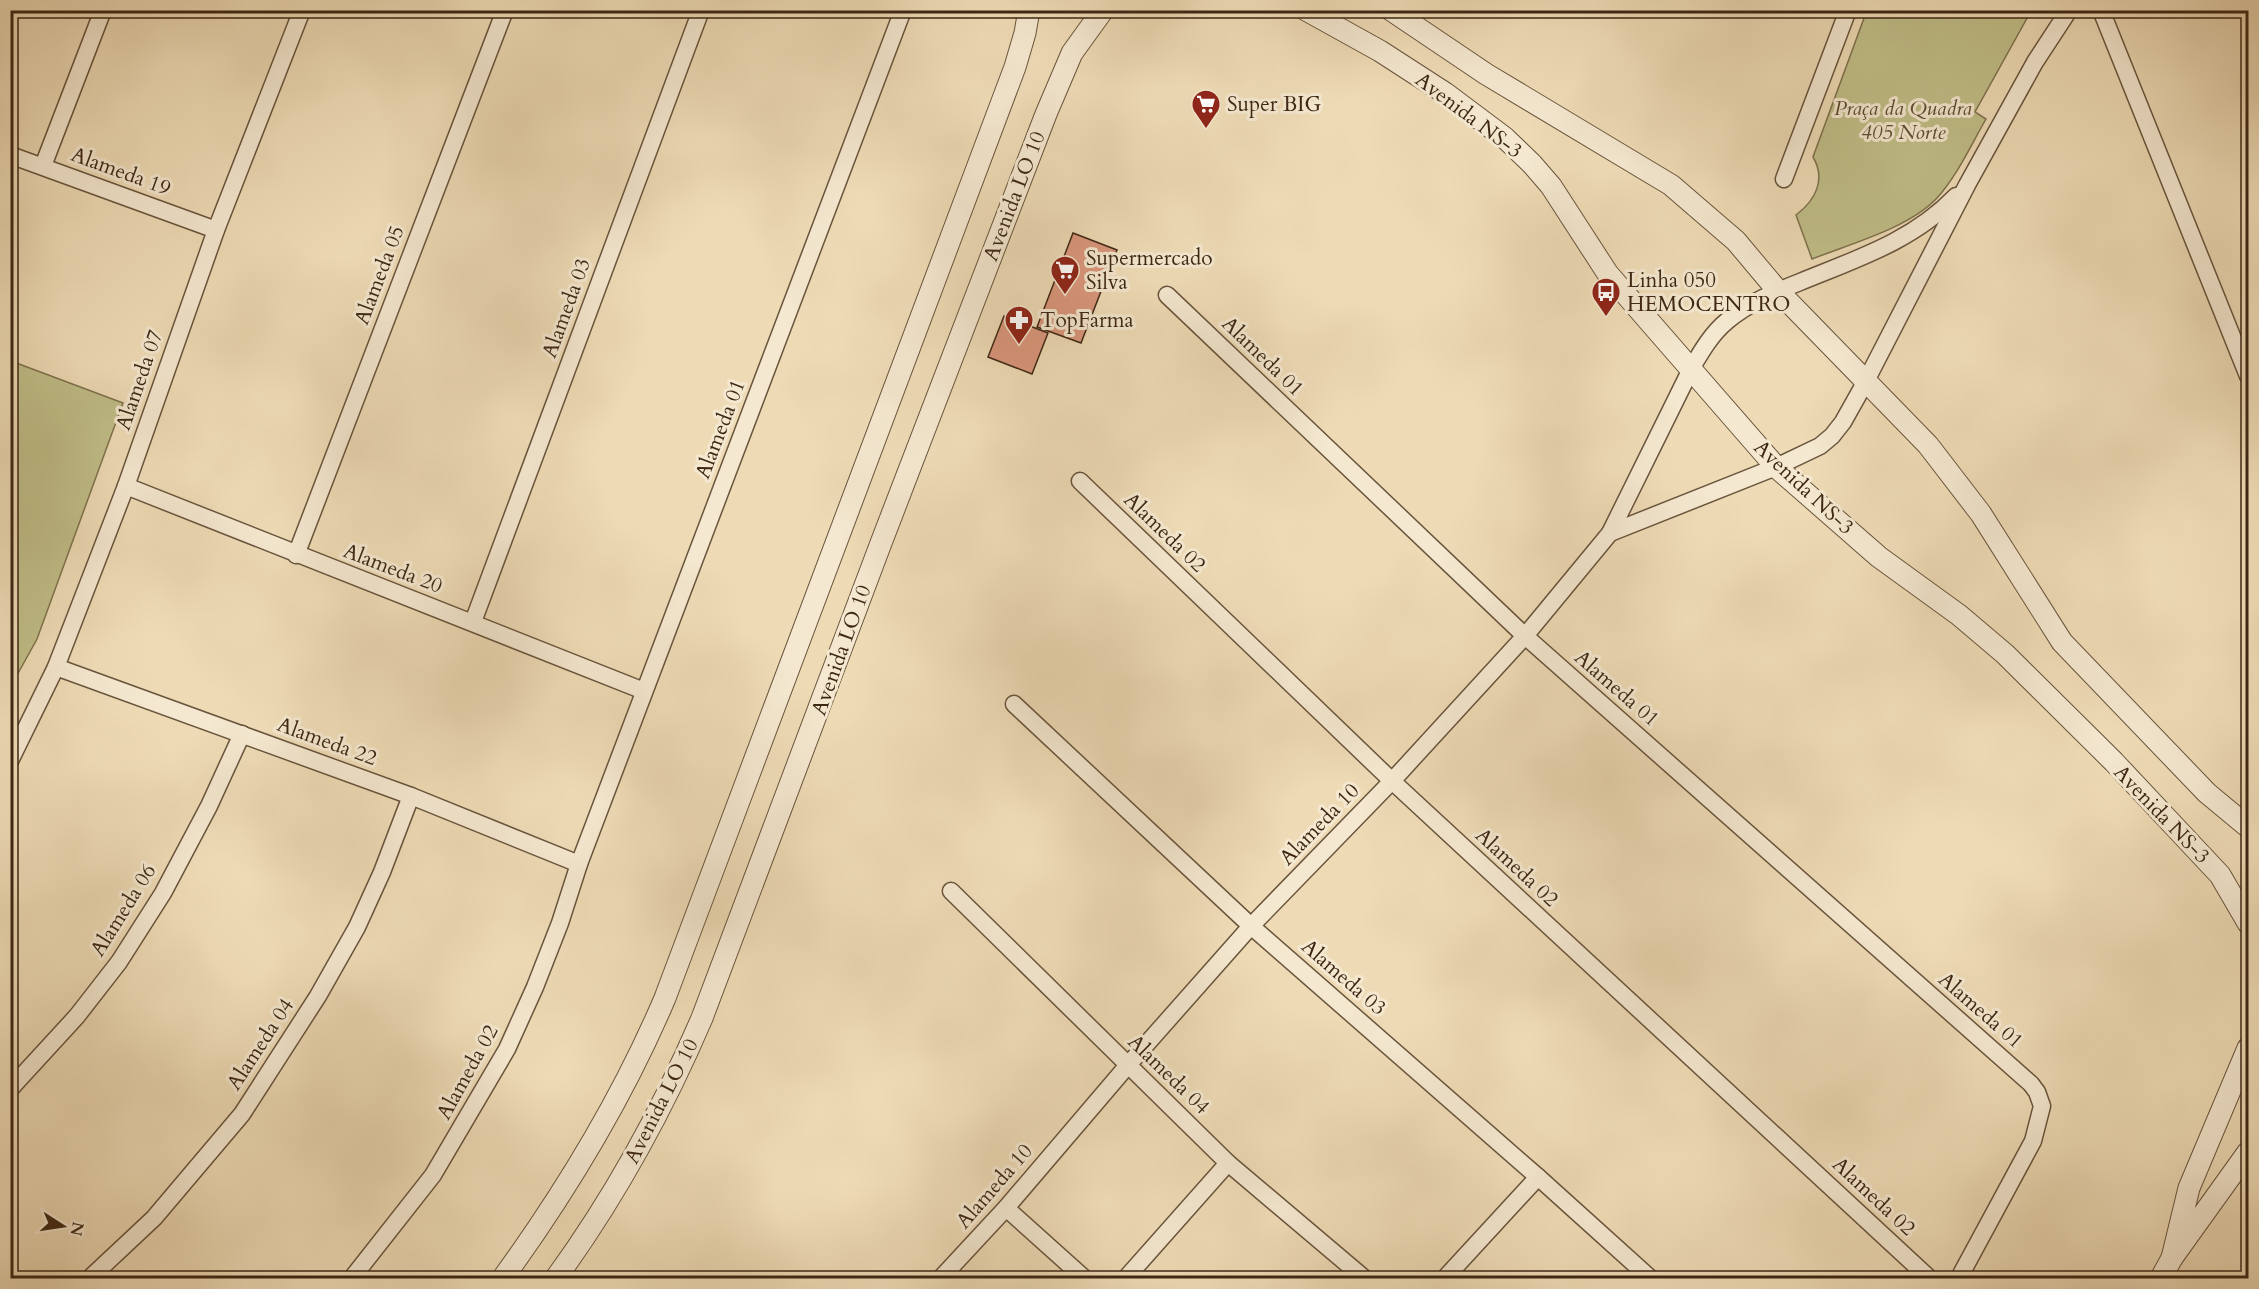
<svg xmlns="http://www.w3.org/2000/svg" width="2259" height="1289" font-family="Cardo,serif">
<rect width="100%" height="100%" fill="#eedbb6"/>
<filter id="stains"><feTurbulence type="fractalNoise" baseFrequency=".00333" numOctaves="4"/><feColorMatrix values="0 0 0 0 .2 0 0 0 0 .09 0 0 0 0 .02 0 0 0 .5 -.17"/></filter>
<radialGradient id="worn" r=".72"><stop offset=".6" stop-color="#630" stop-opacity="0"/><stop offset="1" stop-color="#630" stop-opacity=".3"/></radialGradient>
<g fill="#c0be88" stroke="#7e724e" stroke-width="1.5">
<path d="M1867,10l164,1 -56,101 11,7c-15,26 -29,57 -49,79 -28,30 -87,46 -125,61l-16,-44c20,-15 30,-36 17,-58z"/>
<polygon points="11,361 123,403 37,639 11,686"/>
</g>
<g fill="#da967c" stroke="#3d2714" stroke-width="1.5">
<polygon points="1073,233 1117,250 1081,343 1037,327"/>
<polygon points="1004,316 1048,333 1032,374 988,357"/>
</g>
<g fill="none" stroke-linecap="round" stroke-linejoin="round">
<g stroke="#69543c" stroke-width="19">
<g id="minor">
<polyline points="2101,10 2248,376"/>
<polyline points="10,155 216,230"/>
<polyline points="43,166 103,10"/>
<polyline points="1784,179 1848,10"/>
<polyline points="1167,295 1525,636 2031,1084 2037,1092 2042,1106 2033,1141 1959,1278"/>
<polyline points="1080,481 1392,781 1929,1278"/>
<polyline points="126,486 644,691"/>
<path d="M1610,533l81,-164c10,-17 21,-36 36,-48 21,-18 48,-29 73,-39 56,-23 113,-41 156,-86"/>
<polyline points="296,555 505,10"/>
<polyline points="473,622 701,10"/>
<polyline points="56,667 411,796 579,864"/>
<polyline points="1014,704 1251,926 1538,1177 1650,1278"/>
<polyline points="10,761 56,667 126,486 216,230 302,10"/>
<polyline points="951,891 1228,1163 1364,1278"/>
<polyline points="10,1089 77,1016 119,962 163,893 209,806 242,734"/>
<polyline points="1006,1208 1084,1278"/>
<polyline points="90,1278 154,1218 242,1114 318,996 357,927 382,872 411,796"/>
<polyline points="352,1278 433,1175 507,1049 535,987 560,923 579,864 903,10"/>
<polyline points="941,1278 1006,1208 1128,1065 1251,926 1392,781 1525,636 1610,533 1776,467 1820,446 1832,436 1843,422 1866,381 1967,185 2035,62 2069,10"/>
<polyline points="1126,1278 1228,1163"/>
<polyline points="1445,1278 1538,1177"/>
</g>
</g>
<g stroke="#69543c" stroke-width="23">
<g id="tertiary">
<polyline points="1306,10 1380,51 1445,93 1505,138 1532,164 1551,186 1608,274 1776,467 1879,557 1959,615 2005,654 2114,762 2220,875 2248,923"/>
<polyline points="1391,10 1486,74 1671,185 1736,241 1778,291 1928,445 1981,514 2062,642 2207,793 2248,827"/>
<polyline points="2172,1258 2189,1188 2248,1048"/>
<path d="M503,1278c63,-87 120,-181 162,-280l350,-931 10,-34 4,-23"/>
<path d="M556,1278c58,-80 107,-169 146,-260l179,-475 165,-429 26,-61 31,-43"/>
<polyline points="2161,1278 2172,1258 2248,1152"/>
</g>
</g>
<use href="#minor" stroke="#f4e8d0" stroke-width="16"/>
<use href="#tertiary" stroke="#f4e8d0" stroke-width="21"/>
</g>
<defs>
<g id="supermarket-pin" transform="scale(1.5)"><path d="M0 17L-7.5 6A9.5 9.5 0 1 1 7.5 6Z" fill="#8f2418" stroke="#f4e8d0"/><path d="M-6-5.5h2.5l.6 2H6L4.5 2H-2.5L-4.4-4H-6ZM-1.5 3.2a1.3 1.3 0 1 0 .1 0ZM3 3.2a1.3 1.3 0 1 0 .1 0Z" fill="#fff"/></g>
<g id="bus-pin" transform="scale(1.5)"><path d="M0 17L-7.5 6A9.5 9.5 0 1 1 7.5 6Z" fill="#8f2418" stroke="#f4e8d0"/><path d="M-5-6H5V4H4V6H2V4H-2V6H-4V4H-5ZM-3.5-4V0h7V-4ZM-3.5 1.2v1.5H-2V1.2ZM2 1.2v1.5H3.5V1.2Z" fill="#fff"/></g>
<g id="pharmacy-pin" transform="scale(1.5)"><path d="M0 17L-7.5 6A9.5 9.5 0 1 1 7.5 6Z" fill="#8f2418" stroke="#f4e8d0"/><path d="M-2-6h4v4h4v4h-4v4h-4v-4h-4v-4h4Z" fill="#fff"/></g>
</defs>
<g fill-rule="evenodd">
<use href="#supermarket-pin" x="1206" y="104"/>
<use href="#supermarket-pin" x="1065" y="270"/>
<use href="#bus-pin" x="1606" y="292"/>
<use href="#pharmacy-pin" x="1019" y="320"/>
</g>
<g text-anchor="middle" stroke-width="6" stroke-linejoin="round" paint-order="stroke">
<g font-size="21" fill="#3d2714" stroke="#f4e8d0" text-anchor="start">
<text x="1227" y="111">Super BIG</text>
<text x="1086" y="265">Supermercado<tspan x="1086" dy="24">Silva</tspan></text>
<text x="1627" y="287">Linha 050<tspan x="1627" dy="24">HEMOCENTRO</tspan></text>
<text x="1040" y="327">TopFarma</text>
</g>
<g font-size="21" font-style="italic" fill="#5e4d31" stroke="#f4e8d0">
<text x="1903" y="115">Praça da Quadra<tspan x="1903" dy="24">405 Norte</tspan></text>
</g>
<g font-size="21" fill="#3d2714" stroke="#f4e8d0">
<text transform="translate(1469 115) rotate(37)" y="7">Avenida NS-3</text>
<text transform="translate(121 171) rotate(20)" y="7">Alameda 19</text>
<text transform="translate(1014 196) rotate(-69)" y="7">Avenida LO 10</text>
<text transform="translate(379 275) rotate(-69)" y="7">Alameda 05</text>
<text transform="translate(566 308) rotate(-70)" y="7">Alameda 03</text>
<text transform="translate(1263 356) rotate(44)" y="7">Alameda 01</text>
<text transform="translate(139 380) rotate(-71)" y="7">Alameda 07</text>
<text transform="translate(720 429) rotate(-69)" y="7">Alameda 01</text>
<text transform="translate(1804 487) rotate(43)" y="7">Avenida NS-3</text>
<text transform="translate(1165 532) rotate(44)" y="7">Alameda 02</text>
<text transform="translate(393 568) rotate(21)" y="7">Alameda 20</text>
<text transform="translate(841 650) rotate(-70)" y="7">Avenida LO 10</text>
<text transform="translate(1617 688) rotate(41)" y="7">Alameda 01</text>
<text transform="translate(327 741) rotate(20)" y="7">Alameda 22</text>
<text transform="translate(2162 814) rotate(46)" y="7">Avenida NS-3</text>
<text transform="translate(1319 824) rotate(-46)" y="7">Alameda 10</text>
<text transform="translate(1517 867) rotate(43)" y="7">Alameda 02</text>
<text transform="translate(123 910) rotate(-58)" y="7">Alameda 06</text>
<text transform="translate(1344 977) rotate(41)" y="7">Alameda 03</text>
<text transform="translate(1981 1010) rotate(41)" y="7">Alameda 01</text>
<text transform="translate(260 1044) rotate(-57)" y="7">Alameda 04</text>
<text transform="translate(467 1072) rotate(-61)" y="7">Alameda 02</text>
<text transform="translate(1169 1074) rotate(44)" y="7">Alameda 04</text>
<text transform="translate(661 1101) rotate(-63)" y="7">Avenida LO 10</text>
<text transform="translate(994 1186) rotate(-49)" y="7">Alameda 10</text>
<text transform="translate(1874 1196) rotate(43)" y="7">Alameda 02</text>
</g>
</g>
<rect width="2259" height="1289" fill="none" stroke="#eedbb6" stroke-width="36"/>
<rect x="12" y="12" width="2235" height="1265" fill="none" stroke="#3d2714" stroke-width="3"/>
<rect x="18" y="18" width="2223" height="1253" fill="none" stroke="#3d2714" stroke-width="1.5"/>
<g transform="translate(63 1226) rotate(102)" stroke="#f4e8d0" stroke-width="4.5" paint-order="stroke">
<path d="M0-4.5L10 22L0 15L-10 22Z" fill="#3d2714"/>
<text y="-9" font-size="16" font-weight="bold" text-anchor="middle" fill="#3d2714">N</text>
</g>
<rect width="100%" height="100%" filter="url(#stains)"/>
<rect width="100%" height="100%" fill="url(#worn)"/>
</svg>
